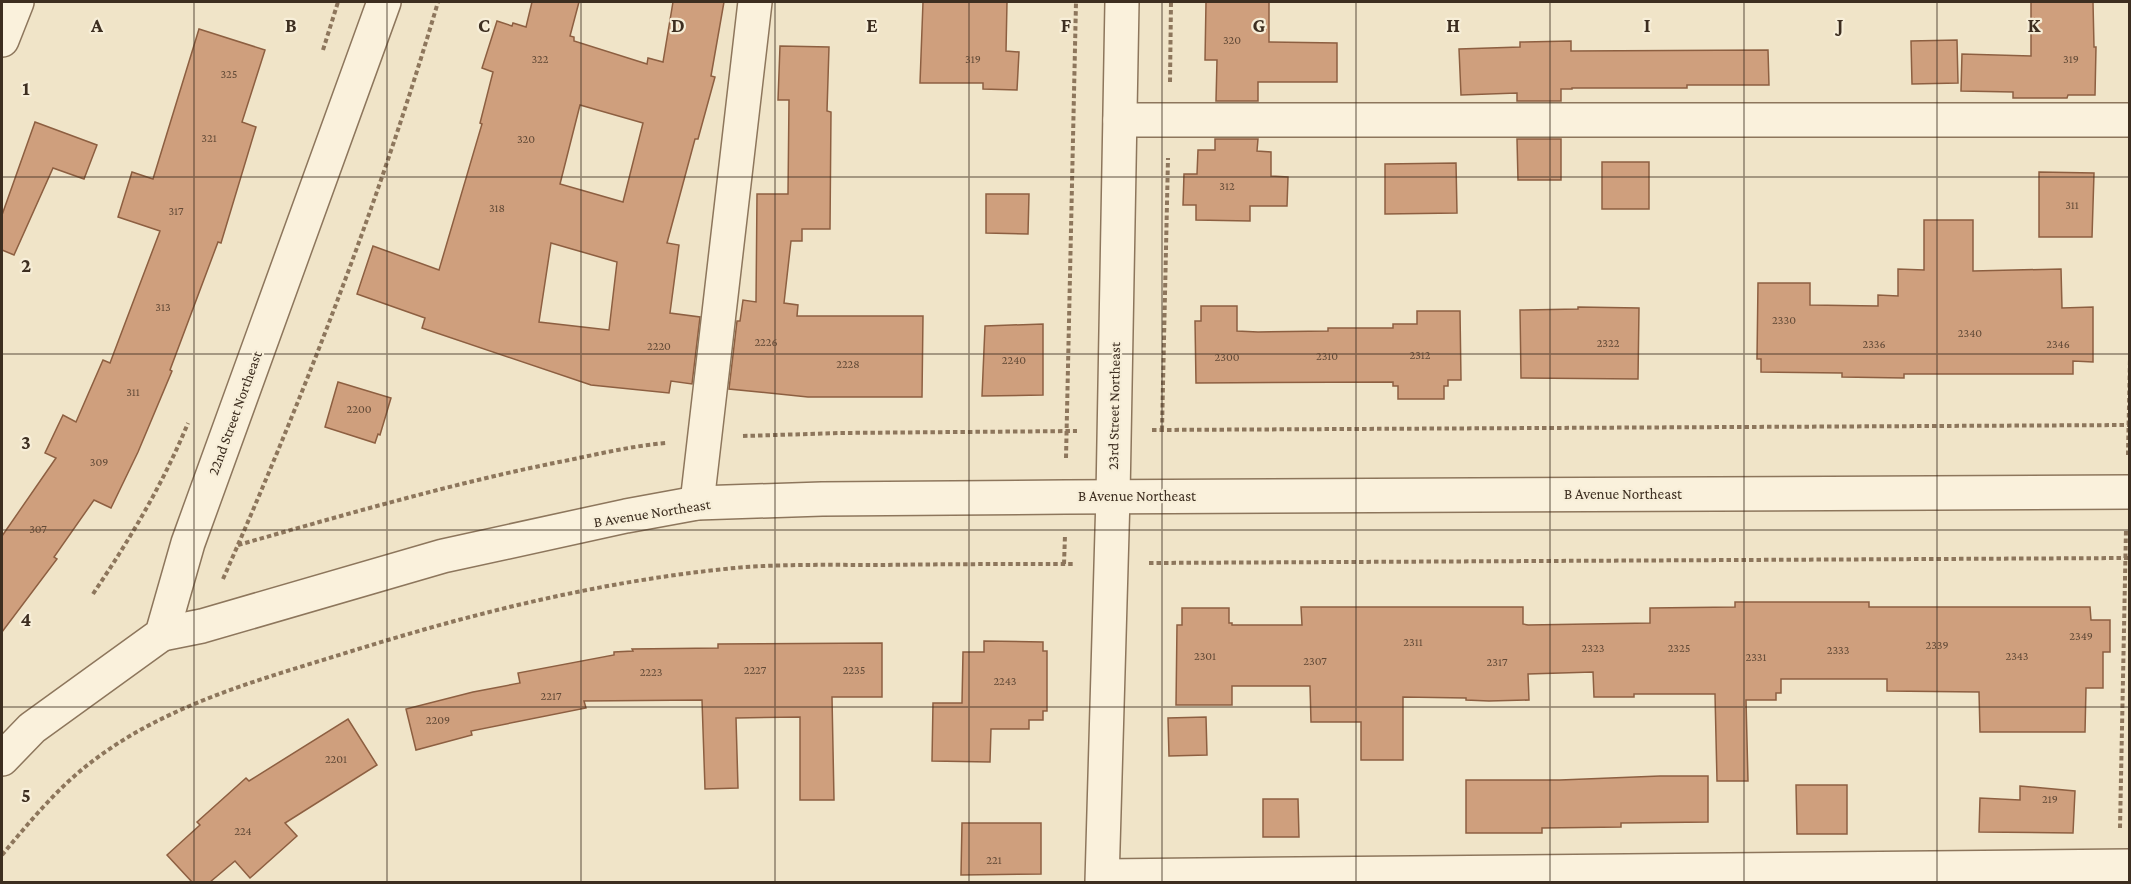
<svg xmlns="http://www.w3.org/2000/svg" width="2131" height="884" font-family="'Crimson Pro',serif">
<rect width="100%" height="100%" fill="#f0e4c8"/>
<g fill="#cf9f7d" stroke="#8d5f41" stroke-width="1.5" fill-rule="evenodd">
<path d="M532,2h47l-9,34 4,1v4l73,23 1,-6 15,4 10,-60h51l-13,74 4,1 -17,62h-3l-28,104 12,2 -9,68 30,4 -8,67 -21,-3 -2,12 -78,-8 -169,-57 3,-10 -68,-24 16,-48 66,24 43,-146 -2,-1 13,-51 -11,-4 15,-47 15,5 1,-3 13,4zM580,105l63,18 -20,79 -63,-18zM551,243l66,19 -8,68 -70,-8z"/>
<polygon points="923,2 1007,2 1006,51 1019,52 1017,90 983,89 983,83 920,83"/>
<polygon points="1206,2 1269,2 1269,42 1337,43 1337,82 1258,82 1258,101 1216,101 1217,60 1205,60"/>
<polygon points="2031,2 2093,2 2094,47 2096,47 2095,95 2068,95 2067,98 2013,98 2013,92 1961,91 1962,54 2031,56"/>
<polygon points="199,29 265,50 242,122 256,127 221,243 218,242 170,370 172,371 138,452 111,508 94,500 54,557 57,559 2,632 2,536 56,458 45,453 63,415 76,422 103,360 110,363 160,231 118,217 132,172 153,179"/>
<polygon points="1957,40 1958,83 1912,84 1911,41"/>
<polygon points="1571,41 1571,51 1768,50 1769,85 1687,85 1687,88 1572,88 1572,89 1561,89 1561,101 1517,101 1517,93 1461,95 1459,49 1520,47 1520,42"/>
<polygon points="780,46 829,47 827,111 831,112 830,229 802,229 802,241 791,241 784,303 798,305 797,316 923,316 922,397 808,397 729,389 737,321 740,321 743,300 756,302 757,194 788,194 789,100 778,100"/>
<polygon points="35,122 97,145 84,179 53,168 14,255 2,250 2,215"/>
<polygon points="1215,139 1258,139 1257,151 1271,152 1271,176 1288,177 1287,206 1250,206 1250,221 1196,220 1196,205 1183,205 1184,174 1197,174 1198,150 1215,150"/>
<polygon points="1517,139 1561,139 1561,180 1518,180"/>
<rect x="1602" y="162" width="47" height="47"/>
<polygon points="1456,163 1457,213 1385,214 1385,164"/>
<polygon points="2039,172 2094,173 2092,237 2039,237"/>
<polygon points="986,194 1029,194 1028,234 986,233"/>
<polygon points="1924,220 1973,220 1973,271 2061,269 2062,308 2093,307 2093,362 2073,361 2073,374 1904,374 1904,378 1842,377 1842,373 1761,372 1761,359 1757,359 1758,283 1810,283 1810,305 1878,306 1878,295 1898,296 1898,269 1924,270"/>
<polygon points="1201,306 1237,306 1237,331 1258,332 1328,331 1328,328 1393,328 1393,324 1417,324 1417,311 1460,311 1461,380 1448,380 1448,386 1444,386 1444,399 1398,399 1398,386 1393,386 1393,382 1196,383 1195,321 1201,321"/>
<polygon points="1578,307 1639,308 1638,379 1521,378 1520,310 1578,309"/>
<polygon points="1043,324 1043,395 982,396 985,326"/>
<polygon points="338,382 391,398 380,435 378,434 375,443 325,427"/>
<polygon points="1735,602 1869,602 1869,607 2090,607 2091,620 2110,620 2110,652 2103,652 2103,688 2086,688 2085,732 1980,732 1979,692 1887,691 1887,679 1781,679 1781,693 1776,693 1776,700 1746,700 1748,781 1717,781 1715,694 1634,694 1634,697 1594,697 1593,672 1528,674 1529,700 1489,701 1466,700 1466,698 1403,697 1403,760 1361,760 1361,722 1311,722 1310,686 1232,686 1232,705 1176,705 1177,625 1182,625 1182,608 1229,608 1229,623 1232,623 1232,625 1302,625 1301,607 1523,607 1523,624 1528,625 1650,623 1650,608 1735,607"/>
<polygon points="984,641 1043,642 1043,651 1047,651 1047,711 1043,711 1043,720 1029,720 1029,729 991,729 990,762 932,761 933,703 962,703 963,652 984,652"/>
<polygon points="882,643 882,697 832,697 834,800 800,800 800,717 736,718 738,788 705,789 702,700 584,701 586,708 471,731 472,735 416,750 406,709 473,692 520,683 518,673 614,655 614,652 633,651 632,649 718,648 718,644"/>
<polygon points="1206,717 1207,755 1169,756 1168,718"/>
<polygon points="348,719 377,765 285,823 297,836 250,878 235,861 210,882 192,882 167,855 200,825 197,822 246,778 249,781"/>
<polygon points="1660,776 1708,776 1708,822 1621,823 1621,827 1542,828 1542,833 1466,833 1466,780 1560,780"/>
<polygon points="1796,785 1847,785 1847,834 1797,834"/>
<polygon points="2020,786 2075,791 2073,833 1979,832 1980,798 2020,800"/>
<polygon points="1263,799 1298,799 1299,837 1263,837"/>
<polygon points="962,823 1041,823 1041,874 961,875"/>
</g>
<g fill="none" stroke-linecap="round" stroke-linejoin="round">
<g stroke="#8d765c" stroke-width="36">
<g id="minor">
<polyline points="2,40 17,2"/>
<polyline points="1120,120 2130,120"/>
<polyline points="697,503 755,2"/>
<polyline points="162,634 202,626 443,556 626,516 697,503 822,499 1066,497 2130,492"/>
<polyline points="2,759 32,728 162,634 188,543 384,2"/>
<polyline points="1103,876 2130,866"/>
<polyline points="1102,882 1113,496 1122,2"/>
</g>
</g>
<g stroke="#8d765c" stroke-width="4" stroke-dasharray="4.5 3" stroke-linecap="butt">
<polyline points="323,50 338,2"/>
<polyline points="1170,82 1171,2"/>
<polyline points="1152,430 2130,425"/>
<polyline points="1162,430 1168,158"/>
<polyline points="743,436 840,433 1077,431"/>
<polyline points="2128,455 2130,358"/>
<polyline points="1066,458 1076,2"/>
<path d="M238,545c106,-30 212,-61 321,-83 36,-7 71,-16 107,-19"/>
<polyline points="1149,563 2130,558"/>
<polyline points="1064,564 1065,535"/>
<path d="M223,579c83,-188 157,-380 215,-577"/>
<path d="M93,594c37,-55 70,-110 95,-171"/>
<polyline points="2120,828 2126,529"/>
<path d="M2,855c25,-30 52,-63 83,-88 77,-62 174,-87 267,-116 128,-40 259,-72 393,-84 46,-3 92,-2 138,-2 63,-1 127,-1 190,-1"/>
</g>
<use href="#minor" stroke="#faf1dc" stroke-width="33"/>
</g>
<path fill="none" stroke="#3d2e20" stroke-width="1.5" stroke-opacity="0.55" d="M194,2v880M387,2v880M581,2v880M775,2v880M969,2v880M1162,2v880M1356,2v880M1550,2v880M1744,2v880M1937,2v880M2,177h2128M2,354h2128M2,530h2128M2,707h2128"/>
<g text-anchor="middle" stroke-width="4.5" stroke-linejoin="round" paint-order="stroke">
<g font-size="12" fill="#624a37">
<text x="1232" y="44">320</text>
<text x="540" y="63">322</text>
<text x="973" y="63">319</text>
<text x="2071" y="63">319</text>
<text x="229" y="78">325</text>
<text x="209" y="142">321</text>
<text x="526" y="143">320</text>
<text x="1227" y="190">312</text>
<text x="2072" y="209">311</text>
<text x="497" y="212">318</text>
<text x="176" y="215">317</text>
<text x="163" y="311">313</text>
<text x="1784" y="324">2330</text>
<text x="1970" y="337">2340</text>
<text x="766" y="346">2226</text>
<text x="1608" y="347">2322</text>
<text x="1874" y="348">2336</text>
<text x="2058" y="348">2346</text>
<text x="659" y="350">2220</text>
<text x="1420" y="359">2312</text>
<text x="1327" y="360">2310</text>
<text x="1227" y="361">2300</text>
<text x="1014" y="364">2240</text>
<text x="848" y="368">2228</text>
<text x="133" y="396">311</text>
<text x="359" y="413">2200</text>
<text x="99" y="466">309</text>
<text x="38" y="533">307</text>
<text x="2081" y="640">2349</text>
<text x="1413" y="646">2311</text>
<text x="1937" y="649">2339</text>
<text x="1593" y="652">2323</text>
<text x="1679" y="652">2325</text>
<text x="1838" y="654">2333</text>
<text x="1205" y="660">2301</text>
<text x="2017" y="660">2343</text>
<text x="1756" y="661">2331</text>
<text x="1315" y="665">2307</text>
<text x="1497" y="666">2317</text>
<text x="755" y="674">2227</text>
<text x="854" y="674">2235</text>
<text x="651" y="676">2223</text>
<text x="1005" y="685">2243</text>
<text x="551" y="700">2217</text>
<text x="438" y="724">2209</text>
<text x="336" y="763">2201</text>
<text x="2050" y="803">219</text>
<text x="243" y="835">224</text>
<text x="994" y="864">221</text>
</g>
<g font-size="15" fill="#3d2e20" stroke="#f7eed8">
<text transform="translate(1114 406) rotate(-89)" y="5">23rd Street Northeast</text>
<text transform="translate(235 413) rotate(-70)" y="5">22nd Street Northeast</text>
<text x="1623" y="499">B Avenue Northeast</text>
<text x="1137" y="501">B Avenue Northeast</text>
<text transform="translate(652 513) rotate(-9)" y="5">B Avenue Northeast</text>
</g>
</g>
<g font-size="20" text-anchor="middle" font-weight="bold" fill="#3d2e20" stroke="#f7eed8" stroke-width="4.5" stroke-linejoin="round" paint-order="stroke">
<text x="97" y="32">A</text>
<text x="291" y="32">B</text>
<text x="484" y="32">C</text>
<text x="678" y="32">D</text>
<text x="872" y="32">E</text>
<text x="1066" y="32">F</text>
<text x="1259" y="32">G</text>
<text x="1453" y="32">H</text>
<text x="1647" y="32">I</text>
<text x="1840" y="32">J</text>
<text x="2034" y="32">K</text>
<text x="26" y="95">1</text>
<text x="26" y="272">2</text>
<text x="26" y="449">3</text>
<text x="26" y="626">4</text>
<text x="26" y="802">5</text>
</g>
<rect width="2131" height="884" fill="none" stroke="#3d2e20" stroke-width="6"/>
</svg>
